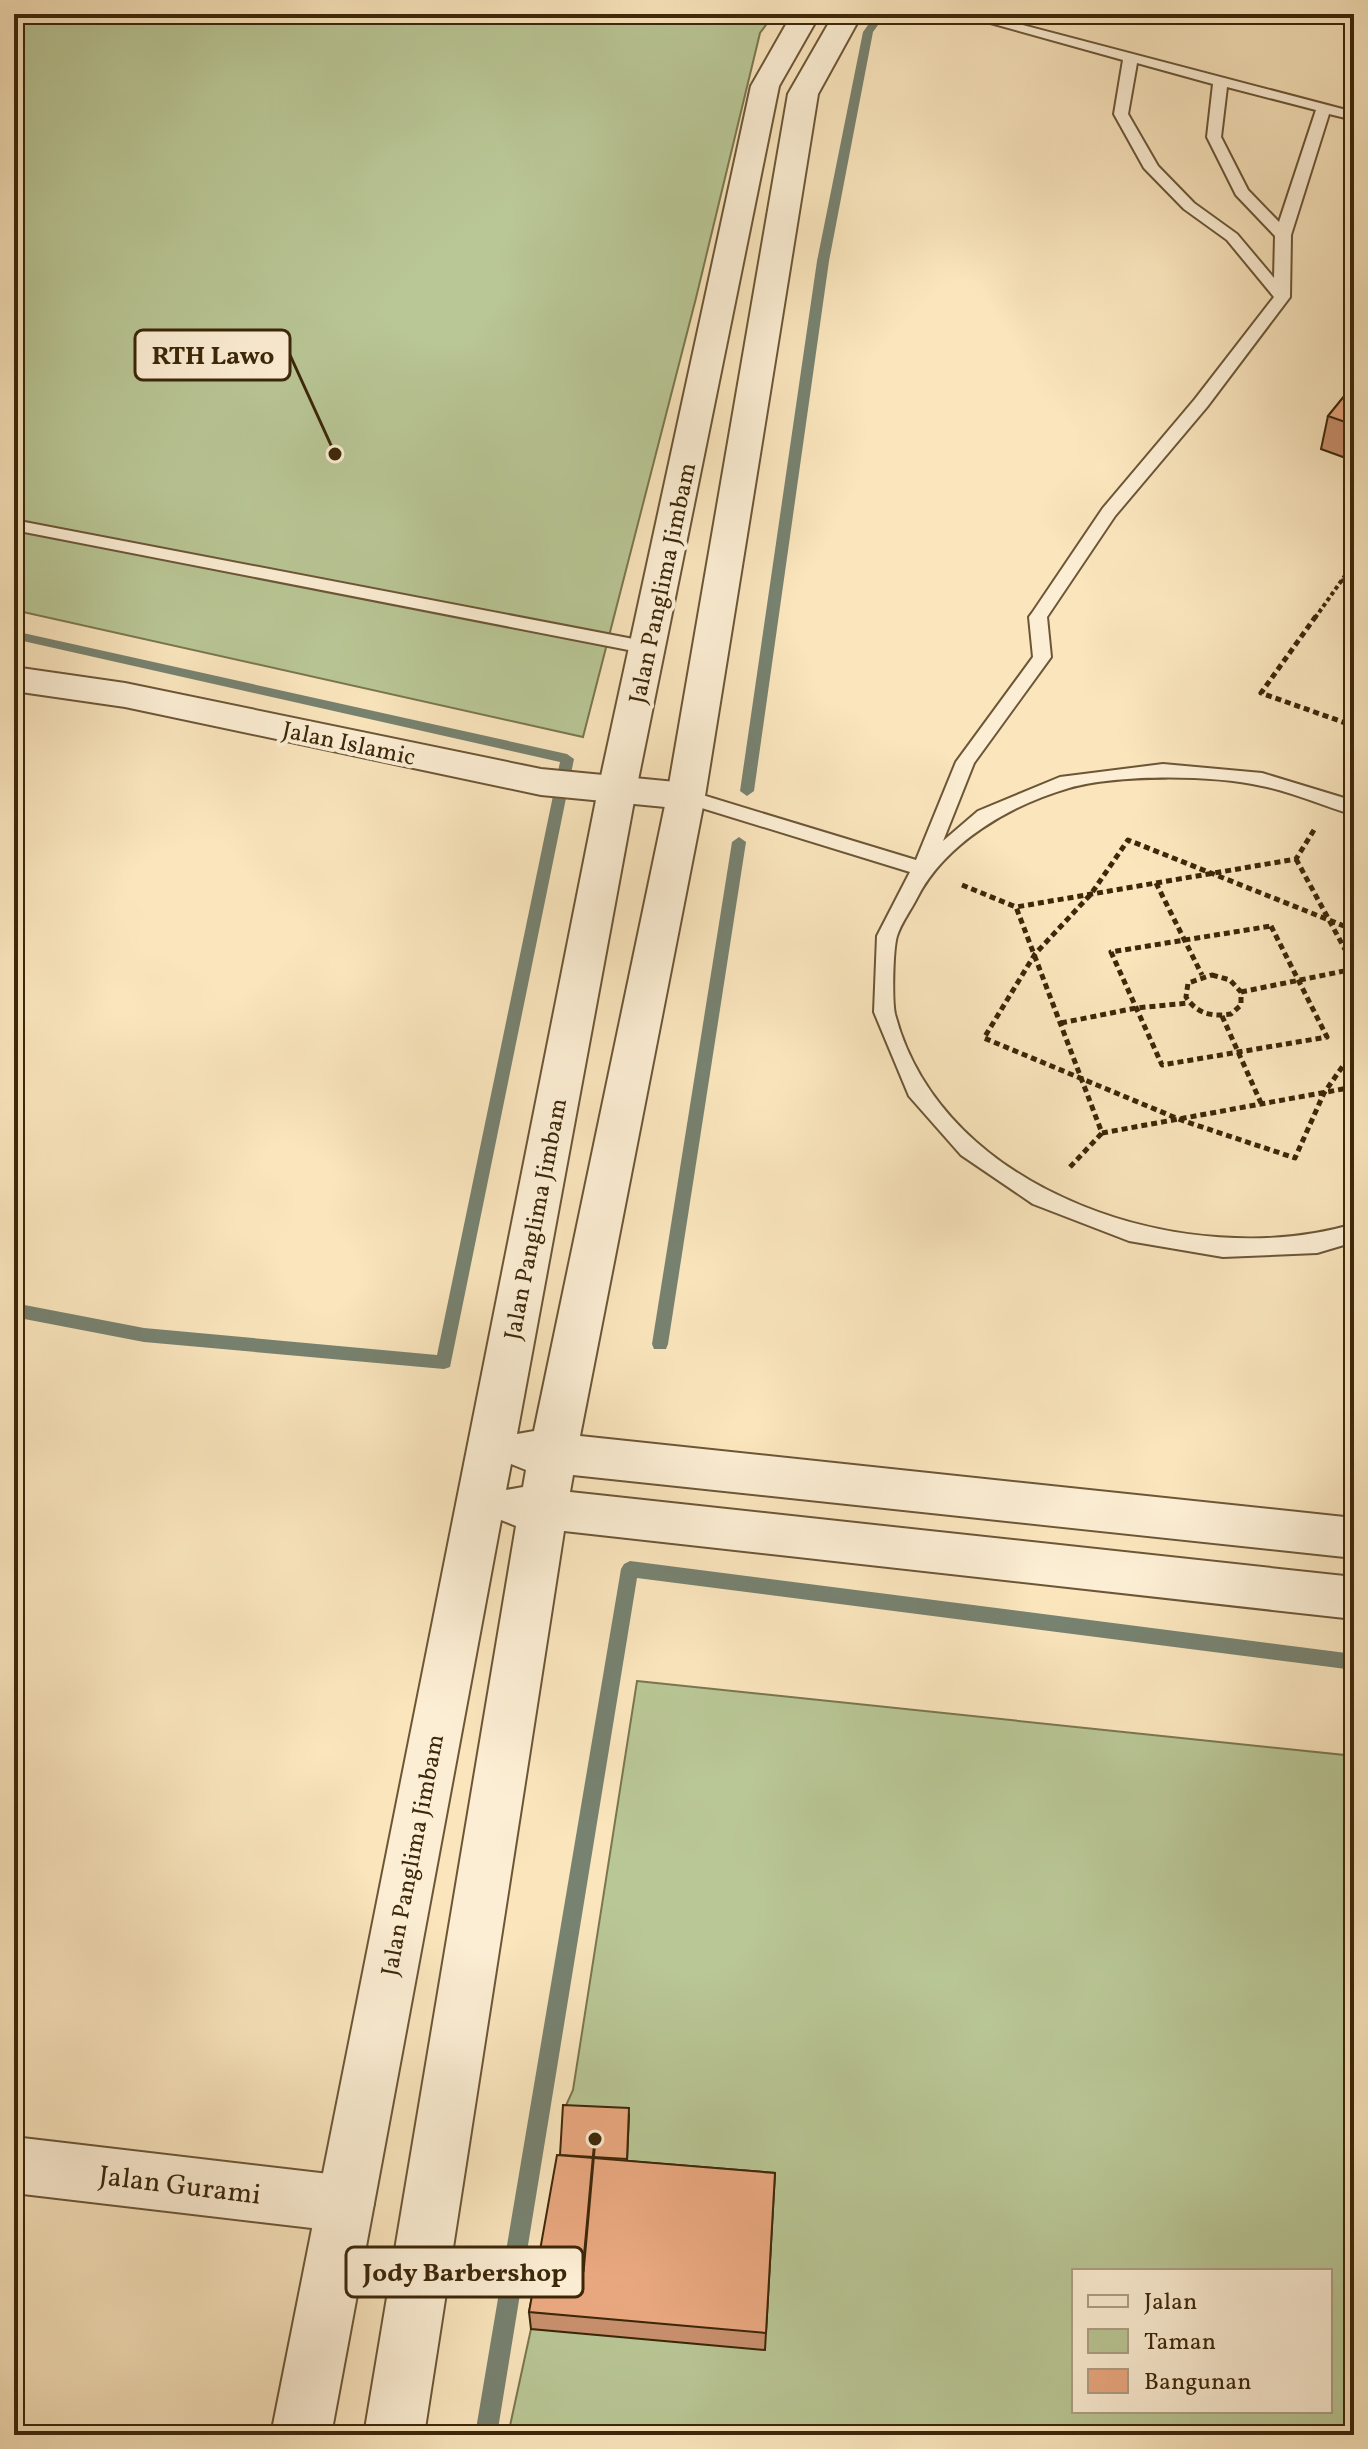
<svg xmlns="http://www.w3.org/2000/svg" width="1368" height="2449" font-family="Vollkorn,serif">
<rect width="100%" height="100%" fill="#fae5bd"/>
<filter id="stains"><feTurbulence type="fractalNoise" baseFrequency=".0025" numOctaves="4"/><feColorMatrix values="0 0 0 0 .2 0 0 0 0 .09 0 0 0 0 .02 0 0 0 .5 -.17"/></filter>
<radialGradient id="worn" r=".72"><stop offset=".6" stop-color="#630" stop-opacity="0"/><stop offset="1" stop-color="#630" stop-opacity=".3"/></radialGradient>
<g fill="#b9c695" stroke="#7a764f" stroke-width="2" fill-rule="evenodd">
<polygon points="14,14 774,14 760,33 696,298 583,737 14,610"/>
<path d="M637,1681l717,75v679h-846l23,-106 96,-149 -64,-68 10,-22zM1074,2271h256v140h-256z"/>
</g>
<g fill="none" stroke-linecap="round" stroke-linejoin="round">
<g fill="#778270" fill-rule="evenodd">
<polygon points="876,14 886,14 873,32 829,261 754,791 747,796 740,791 817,261 863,32"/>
<polygon points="14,631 567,754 574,759 450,1367 444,1369 144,1342 14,1317 14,1303 144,1328 437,1355 560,762 14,639"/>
<polygon points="739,837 746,842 668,1344 666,1349 654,1349 652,1344 732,842"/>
<polygon points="630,1561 1354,1654 1354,1670 637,1578 497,2435 475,2435 621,1569 624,1564"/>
</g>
<g stroke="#6c5636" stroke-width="4">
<g id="service">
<path d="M958,14h23l373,98v8l-25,-6 -38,121 -1,62 -83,110 -92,109 -68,101 4,40 -77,106 -31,78 35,-30 82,-34 103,-13 99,9 92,28v14c-31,-9 -61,-23 -92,-29 -50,-11 -143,-12 -193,2 -59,17 -124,55 -152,110 -6,12 -16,25 -20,38 -4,13 -5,65 -2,78 47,181 295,259 459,210v18l-37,11 -94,4 -94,-16 -96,-37 -72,-49 -52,-59 -35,-84 3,-76 33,-64 -231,-71 -3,-5 10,-6 230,70 40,-98 77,-105 -4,-40 3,-4 71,-105 92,-109 79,-102 -47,-57 -43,-31 -40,-41 -30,-54 9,-54zM1137,63l76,21 -6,53 29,58 39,41 -1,42 -37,-44 -43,-31 -36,-37 -30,-52zM1227,87l89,23 -37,112 -31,-32 -27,-53z"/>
<polygon points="14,520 649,642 658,648 649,654 14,530"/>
</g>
</g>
<g stroke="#6c5636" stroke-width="4">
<g id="minor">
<polygon points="14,667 125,683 541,769 686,783 700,787 705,796 700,805 686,809 541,795 125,707 14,691"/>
<polygon points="14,2137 346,2176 366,2184 374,2204 366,2224 346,2232 14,2193"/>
</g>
</g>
<g stroke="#6c5636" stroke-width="4">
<path id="tertiary" d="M792,14h28l-41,72 -143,704 -119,644 17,-3 133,-635 121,-702 46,-80h28l-44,80 -113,702 -125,640 774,82v40l-781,-83 -3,17 784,85v42l-790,-88 -140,904h-60l152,-909 -15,-6 -170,915h-60l327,-1645 153,-704zM511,1464l15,6 -3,17 -17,3z"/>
</g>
<g stroke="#3c2709" stroke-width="4" stroke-dasharray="4 3" stroke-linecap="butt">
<polyline points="1341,580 1354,585"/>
<polyline points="1315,618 1354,563"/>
</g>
<g stroke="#3c2709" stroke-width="5" stroke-dasharray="6 4" stroke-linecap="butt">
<polyline points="1316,616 1261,693 1354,726"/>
<polyline points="1314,830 1296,859 1016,907 1102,1133 1354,1087"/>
<polyline points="1296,859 1354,966"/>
<polyline points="1156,883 1202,975"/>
<polyline points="962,885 1016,907"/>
<polygon points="1271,926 1327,1037 1162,1065 1111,952"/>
<polyline points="1354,930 1128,840 1091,894 1035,954 984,1038 1181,1120 1295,1158 1324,1093 1354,1050"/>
<path d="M1212,975l18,5 11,12v13l-10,9c-19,3 -34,0 -45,-17l2,-14z"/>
<polyline points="1241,992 1354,969"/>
<polyline points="1222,1016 1261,1103"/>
<polyline points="1061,1023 1136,1008 1189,1003"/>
<polyline points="1070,1167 1102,1133"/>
</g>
<use href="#service" fill="#fceed4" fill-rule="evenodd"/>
<use href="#minor" fill="#fceed4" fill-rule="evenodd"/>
<use href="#tertiary" fill="#fceed4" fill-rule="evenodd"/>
</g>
<g fill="#c9906e" stroke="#3c2709" stroke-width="2">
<polygon points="1354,384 1354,461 1321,449 1328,416"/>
<polygon points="629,2115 627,2161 775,2173 765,2350 531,2329 529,2312 560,2155"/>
</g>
<g fill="#eaa880" stroke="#3c2709" stroke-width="2">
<polygon points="1354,384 1354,425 1328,416"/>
<polygon points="563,2105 629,2108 627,2159 560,2155"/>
<polygon points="557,2155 775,2173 766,2333 529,2312"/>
</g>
<g text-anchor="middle" stroke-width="8" stroke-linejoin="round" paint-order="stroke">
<g font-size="24" fill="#3c2709" stroke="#fceed4">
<text transform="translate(662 583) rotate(-78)" y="8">Jalan Panglima Jimbam</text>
<text transform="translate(349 743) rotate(12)" y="8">Jalan Islamic</text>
<text transform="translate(535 1219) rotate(-79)" y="8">Jalan Panglima Jimbam</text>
<text transform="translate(412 1855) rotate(-79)" y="8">Jalan Panglima Jimbam</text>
</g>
<g font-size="28" fill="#3c2709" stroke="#fceed4">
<text transform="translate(180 2184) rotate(7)" y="10">Jalan Gurami</text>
</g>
</g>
<path fill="none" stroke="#3c2709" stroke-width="3" d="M335 454L290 355M595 2139L583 2272"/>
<g fill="#3c2709" stroke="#fceed4" stroke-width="3">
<circle cx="335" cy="454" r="8"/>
<circle cx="595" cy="2139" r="8"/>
</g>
<g fill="#fceed4" stroke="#3c2709" stroke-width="3">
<rect x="135" y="330" width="155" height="50" rx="8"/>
<rect x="346" y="2247" width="237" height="50" rx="8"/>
</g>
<g font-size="26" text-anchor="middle" font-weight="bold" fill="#3c2709">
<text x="213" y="364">RTH Lawo</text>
<text x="465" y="2281">Jody Barbershop</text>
</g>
<rect width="1368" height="2449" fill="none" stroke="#fae5bd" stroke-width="48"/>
<rect x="16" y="16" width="1336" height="2417" fill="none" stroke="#3c2709" stroke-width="4"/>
<rect x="24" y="24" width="1320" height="2401" fill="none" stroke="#3c2709" stroke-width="2"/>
<rect x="1072" y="2269" width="260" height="144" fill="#fceed4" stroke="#af9e83" stroke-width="2"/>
<rect x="1088" y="2295" width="40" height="12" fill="#fceed4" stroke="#af9e83" stroke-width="2"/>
<text x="1144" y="2309" font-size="24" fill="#3c2709">Jalan</text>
<rect x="1088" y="2329" width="40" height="24" fill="#b9c695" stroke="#af9e83" stroke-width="2"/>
<text x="1144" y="2349" font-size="24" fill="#3c2709">Taman</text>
<rect x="1088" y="2369" width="40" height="24" fill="#eaa880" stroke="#af9e83" stroke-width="2"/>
<text x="1144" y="2389" font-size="24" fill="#3c2709">Bangunan</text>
<rect width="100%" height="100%" filter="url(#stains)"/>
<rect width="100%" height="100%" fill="url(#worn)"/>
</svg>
